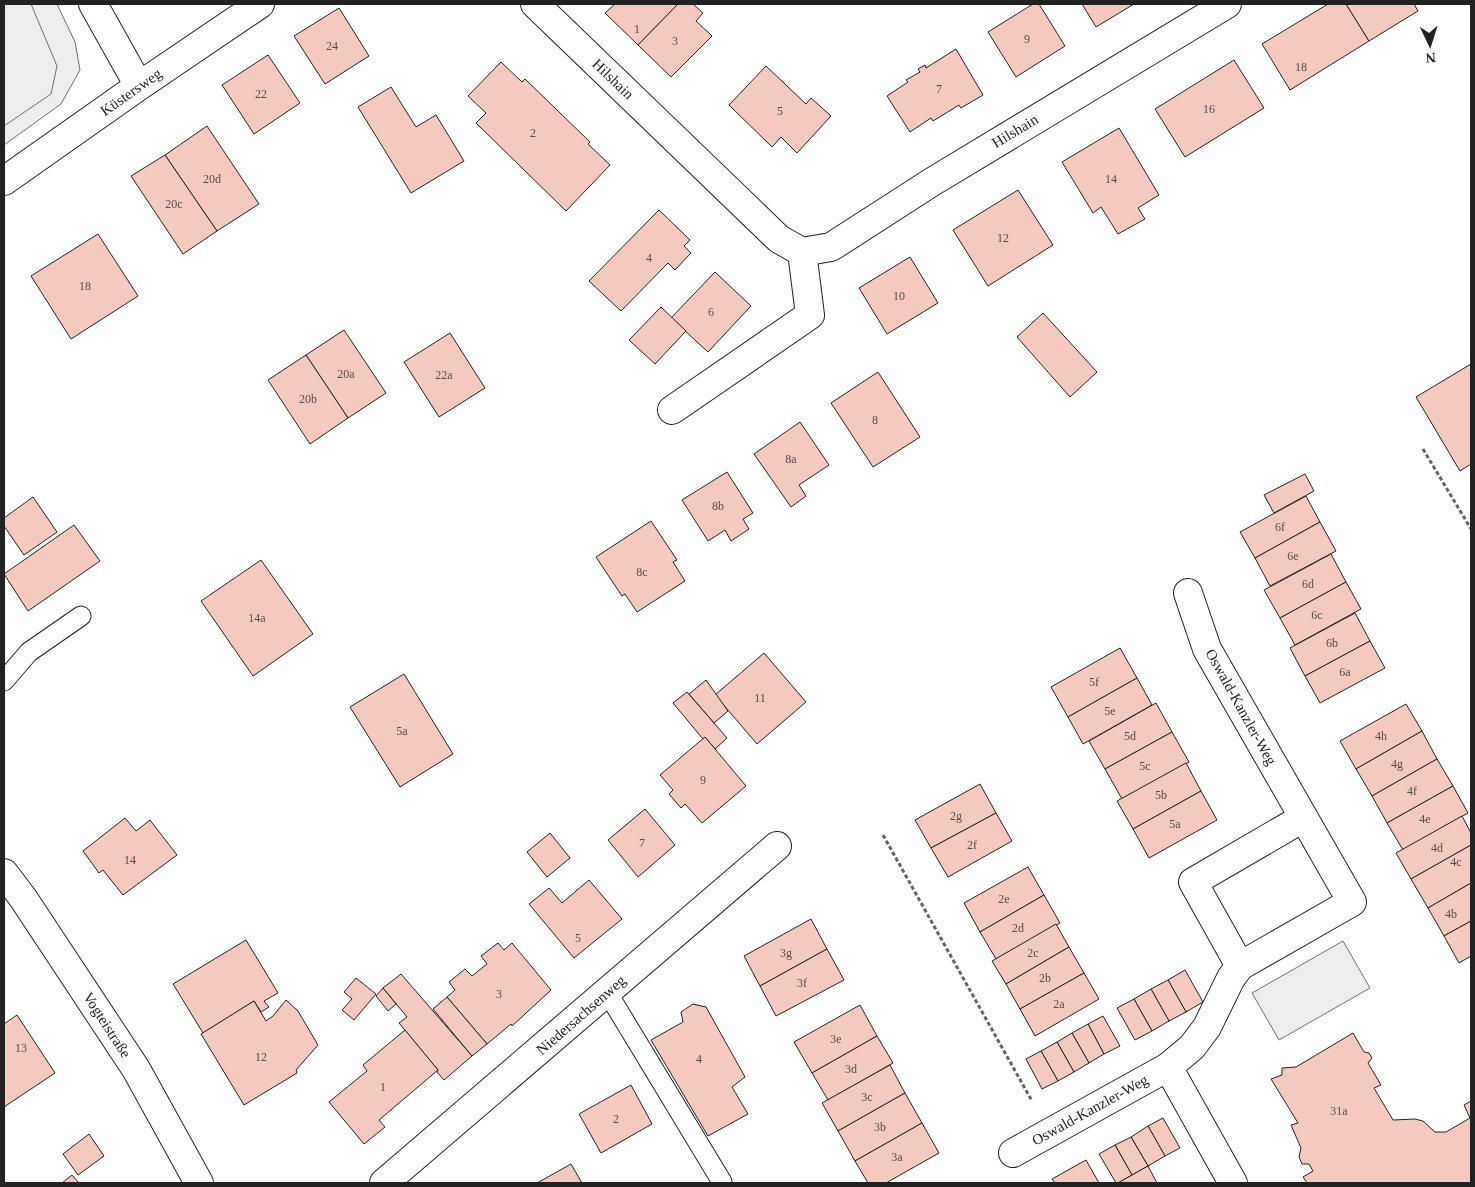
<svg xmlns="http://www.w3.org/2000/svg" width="1475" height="1187" font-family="Georgia,serif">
<rect width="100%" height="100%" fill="#fff"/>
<polygon fill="#eee" stroke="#6f6f6f" points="4,4 57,4 75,42 80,70 61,104 4,145"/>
<g fill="#ededed" stroke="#6f6f6f">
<polygon points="4,4 31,4 57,66 51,94 4,126"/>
<polygon points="1343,941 1370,988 1279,1040 1252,993"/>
</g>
<g fill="#f3c9c0" stroke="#222">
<polygon points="615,4 678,4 638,45 605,13"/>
<polygon points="678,4 693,4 703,13 696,21 712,36 671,77 638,45"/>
<polygon points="1033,4 1039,4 1065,46 1016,77 988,32"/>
<polygon points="1082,4 1134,4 1096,27"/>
<polygon points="1328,4 1346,4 1369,41 1290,90 1262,44"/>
<polygon points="1346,4 1414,4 1418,11 1369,41"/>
<polygon points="339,8 369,56 325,84 294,36"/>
<polygon points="956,49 983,95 961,108 959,105 933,121 931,118 910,132 887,96 908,82 906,80 920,72 918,69 925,65 926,68"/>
<polygon points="268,55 300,103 254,134 222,85"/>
<polygon points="1234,60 1264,108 1185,157 1155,109"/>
<polygon points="501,62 522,82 525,79 590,142 588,144 610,165 566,211 476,123 486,113 468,96"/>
<polygon points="766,66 806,104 811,98 831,116 797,153 781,137 772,147 729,105"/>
<polygon points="391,87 416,127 436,115 464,161 411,193 358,107"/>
<polygon points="207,126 259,204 217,231 165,155"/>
<polygon points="1119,128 1159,195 1138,208 1145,219 1118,234 1101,207 1093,213 1062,162"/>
<polygon points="165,155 217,231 183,254 131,176"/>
<polygon points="1018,190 1053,245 988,286 953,230"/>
<polygon points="659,210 690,240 684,246 691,253 675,270 668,263 621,311 589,281"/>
<polygon points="98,234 138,296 71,339 31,276"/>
<polygon points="910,257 938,303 887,334 859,288"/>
<polygon points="715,272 751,306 708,352 671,318"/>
<polygon points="661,307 686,331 655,364 629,340"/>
<polygon points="1043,313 1097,372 1070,397 1017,337"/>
<polygon points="344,330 386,393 348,418 306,355"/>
<polygon points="450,333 485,388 439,417 404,362"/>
<polygon points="306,355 348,418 310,444 268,380"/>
<polygon points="1471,364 1471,464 1460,471 1416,397"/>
<polygon points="878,372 920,437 873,467 831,403"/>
<polygon points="800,422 829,465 799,485 806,496 791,507 754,454"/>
<polygon points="727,472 753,513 743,519 749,529 731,541 725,530 708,541 682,500"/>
<polygon points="1305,474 1314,491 1274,513 1264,495"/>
<polygon points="1306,496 1320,522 1255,558 1240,532"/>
<polygon points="33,497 57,532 24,555 4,526 4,518"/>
<polygon points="651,521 677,560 673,562 685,581 637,612 625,594 622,596 596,557"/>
<polygon points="1320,522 1336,551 1270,586 1255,558"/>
<polygon points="74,525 100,561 28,611 4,574"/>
<polygon points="1331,554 1346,582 1280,618 1264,590"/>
<polygon points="261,560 313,634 253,676 201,601"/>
<polygon points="1346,582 1361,609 1295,645 1280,618"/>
<polygon points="1355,613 1370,641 1305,676 1290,648"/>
<polygon points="1370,641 1385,668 1320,703 1305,676"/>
<polygon points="1120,648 1137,678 1068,717 1051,687"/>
<polygon points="764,653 806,702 757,744 715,695"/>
<polygon points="404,674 453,754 400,787 350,707"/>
<polygon points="1137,678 1152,705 1083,744 1068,717"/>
<polygon points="706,680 728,711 714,723 689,694"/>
<polygon points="687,692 727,738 715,749 705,737 703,739 673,703"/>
<polygon points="1156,703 1172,732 1105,769 1089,741"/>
<polygon points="1406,704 1422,731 1356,769 1340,741"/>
<polygon points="1422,731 1437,759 1372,796 1356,769"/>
<polygon points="1172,732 1189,762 1122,799 1105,769"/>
<polygon points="705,737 746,786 702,823 685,804 681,808 669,794 673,790 660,775"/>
<polygon points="1437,759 1453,786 1387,823 1372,796"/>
<polygon points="1186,763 1201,791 1133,829 1117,801"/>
<polygon points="980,784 996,813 931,848 915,820"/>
<polygon points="1453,786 1468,813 1403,850 1387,823"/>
<polygon points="1201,791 1217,820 1149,858 1133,829"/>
<polygon points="645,809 675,845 638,877 608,840"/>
<polygon points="996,813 1012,841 948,877 931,848"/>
<polygon points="1462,816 1471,833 1471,845 1411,879 1396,853"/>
<polygon points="125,818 136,831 150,820 177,855 123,895 103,870 99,873 83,851"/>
<polygon points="550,833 570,858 547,877 527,852"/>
<polygon points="1471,845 1471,883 1428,908 1411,879"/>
<polygon points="1028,867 1044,895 980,932 964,903"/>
<polygon points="589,880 622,919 574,958 529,904 549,888 562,903"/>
<polygon points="1471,883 1471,921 1444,936 1428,908"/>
<polygon points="1044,895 1060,923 996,959 980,932"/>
<polygon points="811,919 827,949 760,986 744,956"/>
<polygon points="1471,921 1471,956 1459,963 1444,936"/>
<polygon points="1056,924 1069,947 1006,984 992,961"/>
<polygon points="246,940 278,993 264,1001 269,1007 261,1012 254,1001 203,1033 173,984"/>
<polygon points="498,943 504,950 512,943 551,990 512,1026 511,1024 487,1044 447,997 455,990 449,982 465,969 472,976 487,964 481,956"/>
<polygon points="1069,947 1084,973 1020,1009 1006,984"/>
<polygon points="827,949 844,980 776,1016 760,986"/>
<polygon points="1185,970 1203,1002 1186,1012 1168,980"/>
<polygon points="1084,973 1099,999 1035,1036 1020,1009"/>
<polygon points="401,974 472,1056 444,1080 437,1072 438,1070 399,1023 407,1017 383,988"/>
<polygon points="356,978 376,994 354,1020 342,1010 352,999 344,992"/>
<polygon points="1168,980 1186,1012 1169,1021 1151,989"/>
<polygon points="383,988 396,1004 388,1011 376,996"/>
<polygon points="1151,989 1169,1021 1152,1031 1134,999"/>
<polygon points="447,997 487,1044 472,1056 433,1009"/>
<polygon points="1134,999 1152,1031 1135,1040 1117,1008"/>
<polygon points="286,1000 298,1011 318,1045 296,1070 297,1073 244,1105 201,1034 254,1001 266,1021 273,1016"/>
<polygon points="693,1004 706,1007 745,1077 732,1087 748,1114 708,1136 651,1040 683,1022 681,1012"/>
<polygon points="860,1005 877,1036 812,1073 794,1042"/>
<polygon points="17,1015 55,1073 4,1107 4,1024"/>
<polygon points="1103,1016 1120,1046 1104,1054 1088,1024"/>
<polygon points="1088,1024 1104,1054 1089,1063 1072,1033"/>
<polygon points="405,1030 438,1070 379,1120 385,1127 364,1144 329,1102 367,1071 363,1065"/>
<polygon points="1072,1033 1089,1063 1074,1072 1057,1042"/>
<polygon points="1353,1033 1364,1052 1369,1053 1372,1058 1368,1063 1381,1085 1374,1088 1393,1120 1415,1119 1423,1121 1435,1132 1446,1132 1470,1118 1464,1105 1471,1101 1471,1183 1307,1183 1303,1177 1313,1171 1309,1164 1302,1164 1299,1157 1301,1148 1291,1125 1298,1123 1271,1079 1282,1075 1282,1068 1296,1067"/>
<polygon points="877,1036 893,1063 828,1100 812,1073"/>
<polygon points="1057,1042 1074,1072 1058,1081 1041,1051"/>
<polygon points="1041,1051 1058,1081 1042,1089 1026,1059"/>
<polygon points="890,1065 905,1093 838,1131 822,1103"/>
<polygon points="631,1085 652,1124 601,1153 579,1114"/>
<polygon points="905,1093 922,1123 855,1161 838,1131"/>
<polygon points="1163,1118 1180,1148 1165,1156 1148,1126"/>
<polygon points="922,1123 939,1153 886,1183 868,1183 855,1161"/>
<polygon points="1148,1126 1165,1156 1148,1166 1131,1137"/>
<polygon points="89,1134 104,1156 78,1175 63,1154"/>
<polygon points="1131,1137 1148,1166 1132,1175 1115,1145"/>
<polygon points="1115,1145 1132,1175 1118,1183 1116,1183 1099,1154"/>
<polygon points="1086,1160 1099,1183 1055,1183 1052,1179"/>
<polygon points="571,1164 582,1183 537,1183"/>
<polygon points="1148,1166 1157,1183 1118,1183 1132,1175"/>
<polygon points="72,1175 79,1183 62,1183"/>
</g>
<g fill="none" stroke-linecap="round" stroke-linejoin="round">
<g stroke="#222" stroke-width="21">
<g id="service">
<polyline points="4,681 29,652 81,616"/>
<polyline points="607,992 722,1182"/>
</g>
</g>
<g stroke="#222" stroke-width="30">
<g id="minor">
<polyline points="93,4 139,86"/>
<polyline points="535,4 779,239 802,252 831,247 932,182 1227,4"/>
<polyline points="4,181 139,86 260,4"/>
<polyline points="672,410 810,315 802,252"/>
<polyline points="1240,966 1193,882 1303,818"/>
<polyline points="1168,1067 1233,1183"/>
<polyline points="1013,1153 1168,1067 1192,1047 1207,1027 1231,978 1240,966 1352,902 1207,649 1188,593"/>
<polyline points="384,1183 777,846"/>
</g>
</g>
<g stroke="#222" stroke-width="30">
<polyline id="tertiary" points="4,873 23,898 136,1069 199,1183"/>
</g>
<g stroke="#646464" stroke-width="3" stroke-dasharray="4 2.5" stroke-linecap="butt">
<polyline points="1423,449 1471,529"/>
<polyline points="883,835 1032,1101"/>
</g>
<use href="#service" stroke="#fff" stroke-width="19"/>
<use href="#minor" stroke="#fff" stroke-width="28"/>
<use href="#tertiary" stroke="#fff" stroke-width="28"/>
</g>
<g text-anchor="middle" stroke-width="4" stroke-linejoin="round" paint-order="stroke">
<g font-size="12" fill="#564c4a">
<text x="637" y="33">1</text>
<text x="1027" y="43">9</text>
<text x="675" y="45">3</text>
<text x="332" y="50">24</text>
<text x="1301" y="71">18</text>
<text x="939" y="93">7</text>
<text x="261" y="98">22</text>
<text x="1209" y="113">16</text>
<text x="780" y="115">5</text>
<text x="533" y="137">2</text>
<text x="212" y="183">20d</text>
<text x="1111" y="183">14</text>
<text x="174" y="208">20c</text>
<text x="1003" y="242">12</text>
<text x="649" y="262">4</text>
<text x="85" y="290">18</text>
<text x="899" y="300">10</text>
<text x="711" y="316">6</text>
<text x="346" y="378">20a</text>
<text x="444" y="379">22a</text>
<text x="308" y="403">20b</text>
<text x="875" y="424">8</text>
<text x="791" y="463">8a</text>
<text x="718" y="510">8b</text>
<text x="1280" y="531">6f</text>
<text x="1293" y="560">6e</text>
<text x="642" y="576">8c</text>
<text x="1308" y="588">6d</text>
<text x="1317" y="619">6c</text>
<text x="257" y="622">14a</text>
<text x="1332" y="647">6b</text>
<text x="1345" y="676">6a</text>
<text x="1094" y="686">5f</text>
<text x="760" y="702">11</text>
<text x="1110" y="715">5e</text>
<text x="402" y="735">5a</text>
<text x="1130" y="740">5d</text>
<text x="1381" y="740">4h</text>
<text x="1397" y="768">4g</text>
<text x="1145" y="770">5c</text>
<text x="703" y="784">9</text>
<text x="1412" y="795">4f</text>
<text x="1161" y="799">5b</text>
<text x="956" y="820">2g</text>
<text x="1425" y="823">4e</text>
<text x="1175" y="828">5a</text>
<text x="642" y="847">7</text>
<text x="972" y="849">2f</text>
<text x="1437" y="852">4d</text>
<text x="130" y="864">14</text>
<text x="1456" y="866">4c</text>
<text x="1004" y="903">2e</text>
<text x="1451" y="918">4b</text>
<text x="1018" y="932">2d</text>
<text x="578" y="942">5</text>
<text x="786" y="957">3g</text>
<text x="1033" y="957">2c</text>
<text x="1045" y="982">2b</text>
<text x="802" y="987">3f</text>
<text x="499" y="998">3</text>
<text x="1059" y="1008">2a</text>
<text x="836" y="1043">3e</text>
<text x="21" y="1052">13</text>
<text x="261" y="1061">12</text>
<text x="699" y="1063">4</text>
<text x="851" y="1073">3d</text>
<text x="383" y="1091">1</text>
<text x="867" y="1101">3c</text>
<text x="1339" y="1115">31a</text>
<text x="616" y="1123">2</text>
<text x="880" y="1131">3b</text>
<text x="897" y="1161">3a</text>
</g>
<g font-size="15" fill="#222" stroke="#fff">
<text transform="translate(613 79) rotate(44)" y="5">Hilshain</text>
<text transform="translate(131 92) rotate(-35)" y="5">Küstersweg</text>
<text transform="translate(1015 131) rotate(-31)" y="5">Hilshain</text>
<text transform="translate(1241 707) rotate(61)" y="5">Oswald-Kanzler-Weg</text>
<text transform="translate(581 1015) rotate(-41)" y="5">Niedersachsenweg</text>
<text transform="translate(107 1025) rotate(57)" y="5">Vogteistraße</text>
<text transform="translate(1090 1110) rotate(-29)" y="5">Oswald-Kanzler-Weg</text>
</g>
</g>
<rect width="1475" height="1187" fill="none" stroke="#222222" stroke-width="10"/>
<g transform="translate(1430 45) rotate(176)" stroke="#ffffff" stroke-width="4" paint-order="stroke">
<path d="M0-4L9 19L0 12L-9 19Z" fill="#222222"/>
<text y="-8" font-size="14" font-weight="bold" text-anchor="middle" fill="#222222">N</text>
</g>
</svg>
